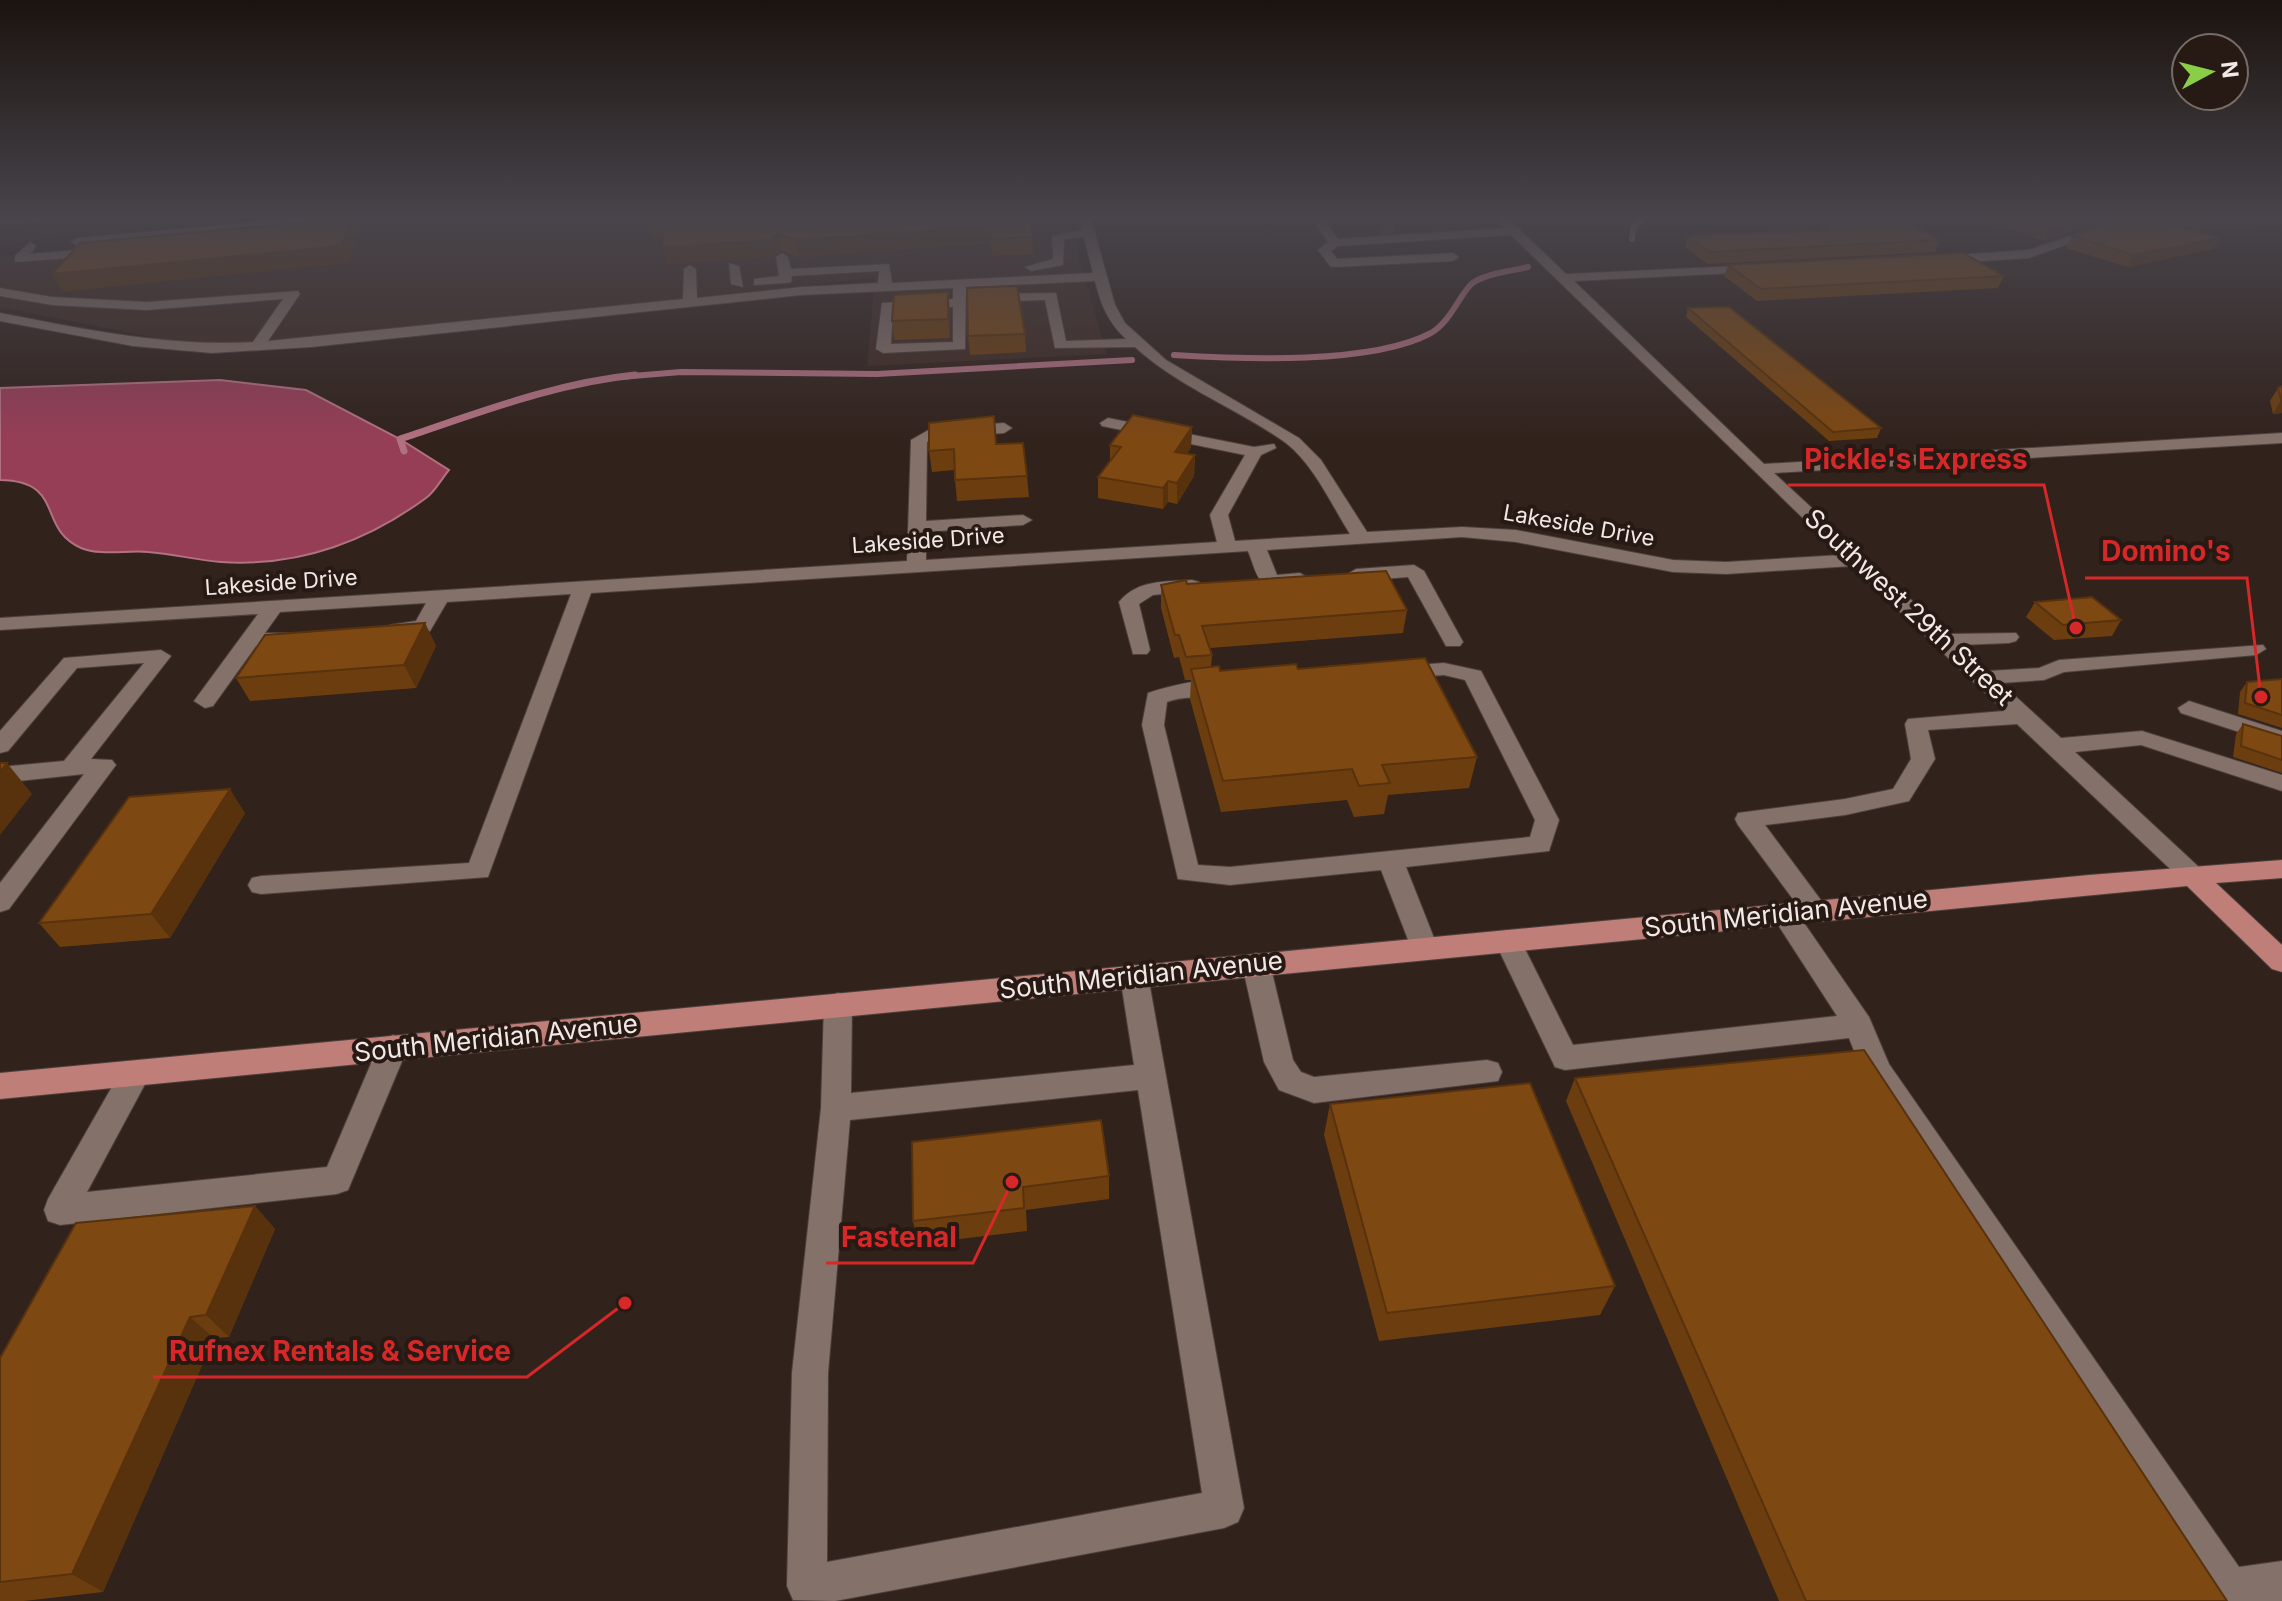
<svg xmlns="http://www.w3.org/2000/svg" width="2282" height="1601" font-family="Inter,sans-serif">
<rect width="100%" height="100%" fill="#31221c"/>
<g fill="#3f2a22">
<polygon points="0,219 250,219 0,244"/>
<polygon points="402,219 1067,219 1107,354 867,366 875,278 293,339 221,343 162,339 0,307 0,256"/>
</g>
<path fill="#973e57" stroke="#b27181" stroke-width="2" d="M220,380l86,10 94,49 49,31c-7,8 -14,22 -23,28 -60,44 -129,69 -205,64 -24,-2 -48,-8 -73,-10 -20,-2 -48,4 -67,-4 -45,-20 -15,-67 -81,-68v-92z"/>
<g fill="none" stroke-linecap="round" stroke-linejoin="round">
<g stroke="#b27181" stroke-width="6">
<polyline points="1632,239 1634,226 1643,219"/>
<path d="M1174,355c68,4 197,10 257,-22 21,-12 31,-44 43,-51 14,-9 38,-11 54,-15"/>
<polyline points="620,377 681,372 877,374 1132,360"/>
</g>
<path stroke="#b27181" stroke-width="7" d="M404,451l-4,-12c76,-25 154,-56 235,-64"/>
<polyline stroke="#4e403a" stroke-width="13" stroke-dasharray="13 7" stroke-linecap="butt" points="1381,229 1397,228"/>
<g stroke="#4d403c" stroke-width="2">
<g id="minor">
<polygon points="0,219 46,219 40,222 0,225"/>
<polygon points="287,219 335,219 329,222 77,246 71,242 77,238"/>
<path d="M1079,219h12l24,86 10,18 41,37 133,78 22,22 46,72 95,-5 54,3 157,30 53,2 115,-7 -330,-320 -173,11 -7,5 6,8 116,-6 6,4 -6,4 -119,6 -4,-1 -12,-16 10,-8 -16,-23h12l14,20 167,-11 -9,-9h13l57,55 194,-9v6l-4,1 -182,9 190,183 518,-31v10l-508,30 174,161 68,-1 3,4 -3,4 -7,2 -49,2 28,26 51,-3 20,-8 204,-15 3,4 -10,6 -192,17 -20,8 -43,3 60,55 81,-7 140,44v16l-141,-46 -66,7 127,118 4,6 -4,6 -9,3 -9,-3 -167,-158 -89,6 7,29 -26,42 -64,14 -80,10 64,86 -4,7 -9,3 -9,-3 -69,-93 -3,-6 3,-6 107,-14 48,-10 18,-30 -6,-35 3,-5 96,-8 -152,-145 -126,8 -53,-2 -157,-30 -54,-5 -195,13 10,25 23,-2 10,6c-7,7 -15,6 -25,7 -29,2 -27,-10 -37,-35l-657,42 -103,284 -227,17 -9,-2 -4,-7 4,-7 9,-2 208,-13 102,-269 -124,8 -17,29 -40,2 -3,-4 3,-4 26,-4 10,-18 -146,9 -15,21h34l3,4 -3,4 -43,5 -43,60 -8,2 -11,-7 64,-87 -258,16v-12l907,-57 4,-121 21,-12 72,-5 8,5 -8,5 -68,5 -9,4 -1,79 97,-6 9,5 -9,5 -97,7v28l291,-18 -7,-27 35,-60 -143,-29 -2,-3 8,-5 146,29 20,-3 2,4 -15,7 -33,60 7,26 115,-7c-19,-30 -36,-69 -64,-91 -49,-35 -106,-55 -151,-96l-80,1 -10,-48 -58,2 -7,-4 7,-4 69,-1 10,48 60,-2c-18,-17 -25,-34 -31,-58l-129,6 -1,62 -82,4 -7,-4 6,-46 71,-4v-11l-152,7 -490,52 -99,6 -79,-7 -133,-25v-8c84,16 167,34 253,29l30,-43 -136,11 -95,-5 -52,-9v-8l52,9 95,5 151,-11 2,3 -32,47 415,-42 1,-30 6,-4 6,4 1,29 104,-11 77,-4 1,-12 -87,5 -1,6 -5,1 -32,2v-6l25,-3 -3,-19 6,-4 6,4 3,12 98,-5 3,19 201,-10 -9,-36 -20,2 -1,26 -32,6 -6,-4 28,-8 -1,-23 30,-6zM953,307v35l-62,2 2,-34z"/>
<polygon points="2120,219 2138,219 2029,258 1940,264 1934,260 1940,256 2028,250"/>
<polygon points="30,242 36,246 30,254 100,248 106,252 100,256 15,262 15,256"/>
<polygon points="729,263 739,266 743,287 731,284"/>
<polygon points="1414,565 1424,571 1463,642 1460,646 1446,646 1408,577 1356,581 1346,575 1356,569"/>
<path d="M1192,580l7,2 3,4 -3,4 -46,5 -14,9 11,46 -3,4h-14l-14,-52c19,-23 46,-20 73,-22z"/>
<polygon points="161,650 171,656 91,759 112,760 116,765 9,909 0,912 0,883 84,774 0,783 0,767 64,761 144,663 77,668 8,751 0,753 0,731 64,658"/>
<path d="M1444,663l37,8 78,149 -10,31 -143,16 32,81 -4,7 -10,3 -10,-3 -33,-85 -151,15 -52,-6 -36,-154 6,-32c18,-6 71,-21 84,-6 -13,14 -47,7 -65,15l-3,23 34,140 32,2 300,-30 5,-17 -70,-140 -21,-5 -43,3 -11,-6 11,-6z"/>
<polygon points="2189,701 2282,731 2282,746 2181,713 2178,708"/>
<polygon points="1784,904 1793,907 1869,1017 1889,1064 2239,1567 2282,1561 2282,1601 2214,1601 1865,1079 1849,1038 1565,1070 1555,1067 1494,940 1497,933 1507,930 1517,933 1573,1045 1837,1016 1771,914 1775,907"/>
<polygon points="1256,953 1266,957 1270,964 1293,1060 1301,1072 1314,1077 1487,1060 1498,1063 1502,1072 1498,1081 1314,1103 1279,1090 1264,1062 1242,964 1246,957"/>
<path d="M1134,965l10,3 4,8 96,532 -6,14 -14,6 -389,73 -42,-1 -6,-14 5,-213 29,-265 3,-104 4,-8 10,-3 10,3 4,8 -1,89 283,-28 -14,-89 4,-8zM1138,1090l64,403 -375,69 1,-189 22,-253z"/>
<polygon points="393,1035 403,1039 408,1047 348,1190 337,1194 60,1225 48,1221 44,1210 48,1199 125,1064 136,1061 147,1064 151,1073 87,1192 327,1167 378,1047 383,1039"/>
</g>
</g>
<g stroke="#4d403c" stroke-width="2">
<polygon id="major" points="2282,860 2282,878 2216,883 2282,945 2282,972 2272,969 2187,886 0,1099 0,1073 2089,875"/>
</g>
<use href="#minor" fill="#84716a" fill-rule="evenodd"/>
<use href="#major" fill="#bf7e78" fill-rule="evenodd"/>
</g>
<g fill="#6c3e0f">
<polygon points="1977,219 2110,219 2045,241"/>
<polygon points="2120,219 2278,219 2237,228 2195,231 2220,238 2213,249 2128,267 2066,248 2072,236"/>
<polygon points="646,222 1032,237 1033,254 993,256 991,243 799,257 780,250 773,257 667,264 663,247 663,238 651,239"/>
<polygon points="1822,225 1940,240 1935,252 1707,264 1685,247 1688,236 1820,230"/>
<polygon points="1728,265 2004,276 1998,288 1757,301 1724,276"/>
<polygon points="1688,308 1881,428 1877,438 1829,441 1686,317"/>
<polygon points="950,310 950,338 894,340 892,321"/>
<polygon points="1025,334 1026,352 970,355 968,336"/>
<polygon points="2282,386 2282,413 2273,414 2270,401 2278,388"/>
<polygon points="1192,427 1191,447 1187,454 1195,455 1194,476 1177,504 1168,502 1163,509 1098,498 1098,477 1110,461 1110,445"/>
<polygon points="996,444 1027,476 1029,497 957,501 954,470 932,472 929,451"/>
<polygon points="1187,584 1407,610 1403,633 1210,648 1212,655 1211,667 1220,671 1298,669 1477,757 1469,788 1388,795 1384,814 1354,817 1347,800 1221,812 1190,699 1191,680 1185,680 1179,657 1174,658 1161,608 1161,585"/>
<polygon points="2035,602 2121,620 2112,636 2054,640 2026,617"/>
<polygon points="425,623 436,646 416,688 250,701 236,678"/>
<polygon points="2282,679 2282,728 2238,714 2240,692 2247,682"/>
<polygon points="2243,724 2282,736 2282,773 2233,757 2236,734"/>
<polygon points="245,813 170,938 60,947 39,923"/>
<polygon points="1575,1078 2227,1601 1779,1601 1566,1101"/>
<polygon points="1330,1104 1615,1286 1600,1315 1379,1341 1324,1135"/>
<polygon points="1101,1120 1109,1176 1109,1199 1026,1210 1027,1231 918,1244 913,1221"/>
<polygon points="255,1206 275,1229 229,1337 214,1338 103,1592 24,1601 0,1601 0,1358"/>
</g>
<g fill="#58320d">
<polygon points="320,219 341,219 323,226"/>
<polygon points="352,219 366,219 348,263 62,292 52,274"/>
<polygon points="2082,219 2110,219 2045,241 2050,230"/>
<polygon points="2209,219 2278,219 2237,228 2159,234 2165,223"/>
<polygon points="664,221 668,237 651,239 646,222"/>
<polygon points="990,226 991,243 799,257 796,240"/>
<polygon points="777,234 780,250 773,257 667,264 663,247"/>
<polygon points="2220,238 2213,249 2128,267 2133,255"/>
<polygon points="948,292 950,310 950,338 948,319"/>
<polygon points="2282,400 2282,413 2273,414 2281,400"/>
<polygon points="1192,427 1191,447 1174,473 1175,452"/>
<polygon points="1195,455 1194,476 1177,504 1177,483"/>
<polygon points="1168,481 1168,502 1163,509 1163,488"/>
<polygon points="425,623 436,646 416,688 404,665"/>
<polygon points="7,763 32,794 0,835 0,772"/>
<polygon points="230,789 245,813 170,938 151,914"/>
<polygon points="255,1206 275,1229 229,1337 206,1315"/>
<polygon points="190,1317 214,1338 103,1592 72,1574"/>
</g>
<g fill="#7e4812" stroke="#58320d" stroke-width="2">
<polygon points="340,219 352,219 341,246 52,274 80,243"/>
<polygon points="647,219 1029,219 1032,237 991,239 990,226 796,240 777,234 770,240 663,247 664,221 646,222"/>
<polygon points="2015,219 2082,219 2050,230"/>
<polygon points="2120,219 2209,219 2165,223 2220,238 2133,255 2072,236"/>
<polygon points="1898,221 1913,225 1940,240 1710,252 1688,236 1830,230 1822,225"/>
<polygon points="1963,253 2004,276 1761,289 1728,265"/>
<polygon points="1017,286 1025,334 968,336 967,288"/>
<polygon points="948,292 948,319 892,321 894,295"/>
<polygon points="1729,307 1881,428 1833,432 1688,308"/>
<polygon points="2282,386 2282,400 2281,400 2278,388"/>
<polygon points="1133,415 1192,427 1175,452 1195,455 1177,483 1168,481 1163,488 1098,477 1121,447 1110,445"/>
<polygon points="994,416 996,444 1023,443 1027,476 955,480 954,449 929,451 929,423"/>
<polygon points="1386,571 1407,610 1202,626 1212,655 1186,657 1179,635 1175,635 1161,585 1186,580 1187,584"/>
<polygon points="2092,597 2121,620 2063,625 2035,602"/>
<polygon points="425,623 404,665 236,678 265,635"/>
<polygon points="1425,658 1477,757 1382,765 1390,783 1359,786 1352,769 1223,781 1191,669 1219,666 1220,671 1296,664 1298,669"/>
<polygon points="2282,679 2282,715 2245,703 2247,682"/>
<polygon points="2243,724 2282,736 2282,760 2241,746"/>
<polygon points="0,763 7,763 0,772"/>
<polygon points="230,789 151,914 39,923 129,797"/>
<polygon points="1864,1050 2227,1601 1806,1601 1575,1078"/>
<polygon points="1530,1083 1615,1286 1387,1313 1330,1104"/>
<polygon points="1101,1120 1109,1176 1023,1187 1024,1208 913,1221 912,1142"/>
<polygon points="255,1206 206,1315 190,1317 72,1574 0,1582 0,1358 76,1223"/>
</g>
<linearGradient id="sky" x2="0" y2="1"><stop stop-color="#1b130f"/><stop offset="0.49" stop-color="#48444b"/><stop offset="1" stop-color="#48444b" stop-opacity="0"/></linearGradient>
<rect width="2282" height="443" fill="url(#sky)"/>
<g text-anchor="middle" stroke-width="8" stroke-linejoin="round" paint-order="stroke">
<g font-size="22" fill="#f2e8e4" stroke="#271913">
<text transform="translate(1579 525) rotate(10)" y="8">Lakeside Drive</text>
<text transform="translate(928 540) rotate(-4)" y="8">Lakeside Drive</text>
<text transform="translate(281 582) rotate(-4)" y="8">Lakeside Drive</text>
</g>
<g font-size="26" fill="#f2e8e4" stroke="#271913">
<text transform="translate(1909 607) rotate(43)" y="9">Southwest 29th Street</text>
<text transform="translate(1786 913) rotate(-6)" y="9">South Meridian Avenue</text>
<text transform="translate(1141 975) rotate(-6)" y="9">South Meridian Avenue</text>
<text transform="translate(496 1038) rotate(-6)" y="9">South Meridian Avenue</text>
</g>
</g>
<path fill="none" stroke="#d62828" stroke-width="3" d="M2076 628L2044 485H1788M2261 697L2247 578H2085M1012 1182L973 1263H826M625 1303L527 1377H153"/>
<g fill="#d62828" stroke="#271913" stroke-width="3">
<circle cx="2076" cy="628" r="8"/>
<circle cx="2261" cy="697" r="8"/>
<circle cx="1012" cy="1182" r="8"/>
<circle cx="625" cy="1303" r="8"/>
</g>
<g font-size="28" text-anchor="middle" font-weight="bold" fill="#d62828" stroke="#271913" stroke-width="8" stroke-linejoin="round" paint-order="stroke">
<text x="1916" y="469">Pickle's Express</text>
<text x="2166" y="561">Domino's</text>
<text x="899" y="1247">Fastenal</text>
<text x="340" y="1361">Rufnex Rentals &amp; Service</text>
</g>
<g transform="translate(2210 72) rotate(83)"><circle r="38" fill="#271913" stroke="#786c67" stroke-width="2"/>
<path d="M0-6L14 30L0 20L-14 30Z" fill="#8ace47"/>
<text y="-12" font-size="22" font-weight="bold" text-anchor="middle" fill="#f2e8e4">N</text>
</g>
</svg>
